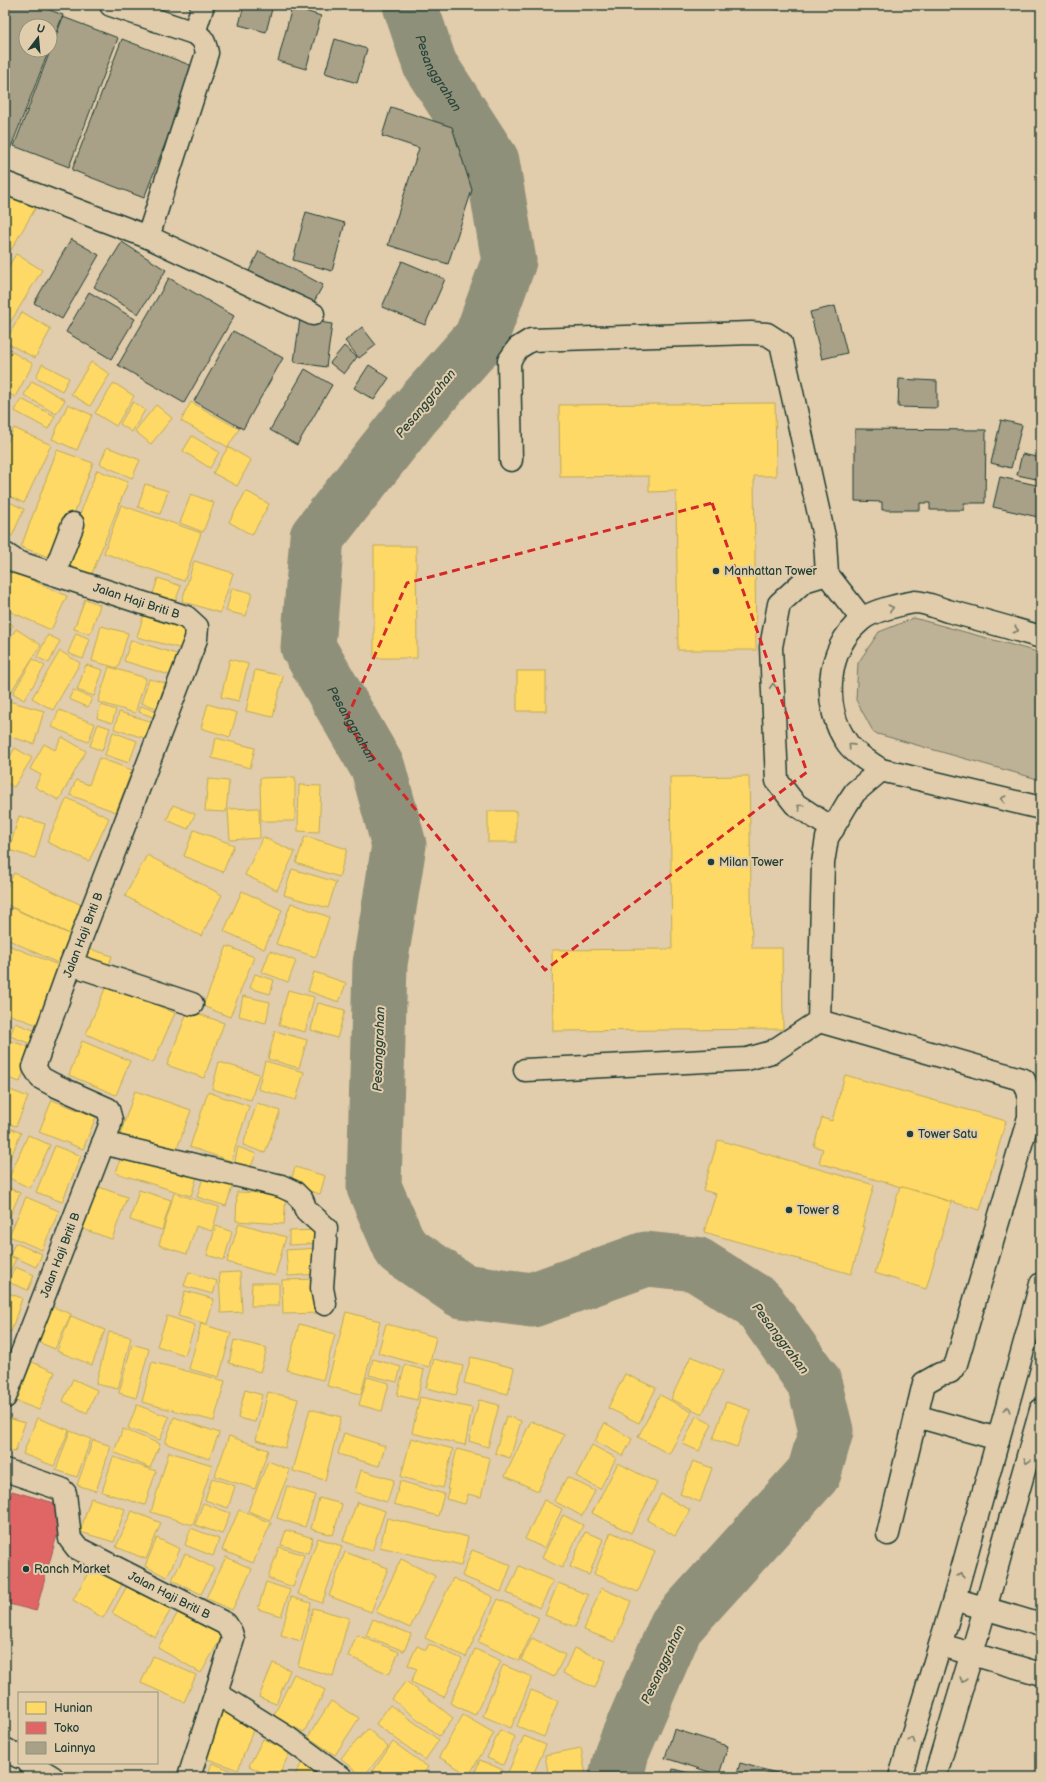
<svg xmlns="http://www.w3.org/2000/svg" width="1046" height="1782" font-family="'Balsamiq Sans',sans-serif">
<rect width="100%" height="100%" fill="#e1ccab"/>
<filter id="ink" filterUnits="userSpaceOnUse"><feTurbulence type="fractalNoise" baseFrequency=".025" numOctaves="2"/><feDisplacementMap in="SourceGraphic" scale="8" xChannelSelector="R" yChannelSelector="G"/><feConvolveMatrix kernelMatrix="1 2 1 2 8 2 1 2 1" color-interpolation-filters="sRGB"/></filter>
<g filter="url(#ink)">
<polygon fill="#beb296" stroke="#6e7865" points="914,618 1041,653 1041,780 874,733 856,700 858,663 879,632"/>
<g fill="#ffd966" stroke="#bcaa57">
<polygon points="5,190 36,207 5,260"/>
<polygon points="16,254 42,270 5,331 5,272"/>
<polygon points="22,312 51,329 35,358 5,342"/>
<polygon points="9,350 33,364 15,397 5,391 5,356"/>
<polygon points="91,362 110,374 90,406 71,394"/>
<polygon points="42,364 69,378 62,391 36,377"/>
<polygon points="32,381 65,400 56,414 24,395"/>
<polygon points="114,383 134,396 116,426 95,413"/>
<polygon points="21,399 55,416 48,429 15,411"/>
<polygon points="133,402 145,410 132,432 120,424"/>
<polygon points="191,402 239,429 228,447 181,421"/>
<polygon points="775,403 776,476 754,476 756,650 678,650 676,491 649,492 649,476 560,477 559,405"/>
<polygon points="68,404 92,415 77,450 52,439"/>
<polygon points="156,405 172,418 151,444 135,431"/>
<polygon points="14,428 51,445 24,503 5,494 5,447"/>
<polygon points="192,436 219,452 210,468 183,451"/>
<polygon points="107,447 140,460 132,478 100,464"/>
<polygon points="228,447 251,460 237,486 213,473"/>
<polygon points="57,450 93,463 57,560 21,547"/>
<polygon points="97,470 128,482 91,576 61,564"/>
<polygon points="145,484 168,491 160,514 138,507"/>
<polygon points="246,491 269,504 252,535 229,522"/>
<polygon points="191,494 214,503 203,532 180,523"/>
<polygon points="5,500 24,509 12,536 5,533"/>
<polygon points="121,505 201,533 184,581 104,553"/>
<polygon points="374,546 416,546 417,658 374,658"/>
<polygon points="194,561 233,573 220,613 182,601"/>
<polygon points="5,568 67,596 51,630 5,609"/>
<polygon points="158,578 181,586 175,602 153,594"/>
<polygon points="232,588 252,593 246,616 226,611"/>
<polygon points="85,599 100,605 90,634 74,629"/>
<polygon points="144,614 189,627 183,649 137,637"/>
<polygon points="5,620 13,625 5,637"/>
<polygon points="101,626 128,633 118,668 92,661"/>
<polygon points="16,629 41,645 10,693 5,690 5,647"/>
<polygon points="76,633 90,639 83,659 68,653"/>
<polygon points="48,635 60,641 49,663 37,657"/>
<polygon points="131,640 183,656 176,677 124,661"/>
<polygon points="60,651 80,663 53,710 32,698"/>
<polygon points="33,659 45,666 24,700 13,693"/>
<polygon points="230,659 248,664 239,701 221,697"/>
<polygon points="86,665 103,670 94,696 77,690"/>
<polygon points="109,667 146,678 135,713 98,702"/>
<polygon points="255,670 283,676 273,717 246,711"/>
<rect x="517" y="671" width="29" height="40"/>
<polygon points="149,679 165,683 157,708 141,703"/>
<polygon points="73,690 92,698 88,707 69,699"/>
<polygon points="5,700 44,711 34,744 5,735"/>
<polygon points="208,704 237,713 230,737 201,728"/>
<polygon points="101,705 116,710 112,723 97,718"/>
<polygon points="141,706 155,711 153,717 139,712"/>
<polygon points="59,710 95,724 88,742 52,727"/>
<polygon points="119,712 160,724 155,741 114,729"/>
<polygon points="98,724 110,728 102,751 90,746"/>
<polygon points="113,732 137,741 129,763 105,755"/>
<polygon points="62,737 86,751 59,800 35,787 41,775 30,769 44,744 55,750"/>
<polygon points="216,738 255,748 250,768 212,758"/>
<polygon points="15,748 32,758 14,787 5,782 5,765"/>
<polygon points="99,758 132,770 116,812 70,795 76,780 89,785"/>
<polygon points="749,776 752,948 782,948 783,1029 553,1031 552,950 672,949 670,777"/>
<polygon points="295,777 295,821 261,821 260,778"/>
<polygon points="208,779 229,781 226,812 205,811"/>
<polygon points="299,785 321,786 319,832 298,831"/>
<polygon points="67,798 109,818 89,861 47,842"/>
<polygon points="173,805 195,814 188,829 167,820"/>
<polygon points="259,808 260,838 230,840 228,809"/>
<rect x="488" y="811" width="28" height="31"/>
<polygon points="19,816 45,824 35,858 9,850"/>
<polygon points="194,830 234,845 223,872 184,856"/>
<polygon points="305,836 347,849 339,877 296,863"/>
<polygon points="263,837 295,852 277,890 245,875"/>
<polygon points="147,855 222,895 201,936 125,896"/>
<polygon points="292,869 336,882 328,908 284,895"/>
<polygon points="14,873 90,909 77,937 5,904 5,892"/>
<polygon points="242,891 282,910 264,949 224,931"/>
<polygon points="291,903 329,917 316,957 276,944"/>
<polygon points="12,908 73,936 60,964 5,938 5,922"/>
<polygon points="5,944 66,968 43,1027 5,1013"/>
<polygon points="227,946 254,957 230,1017 203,1006"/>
<polygon points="87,948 112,956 107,971 83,963"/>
<polygon points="270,951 296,961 288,982 262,972"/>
<polygon points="314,972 346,983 339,1002 308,991"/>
<polygon points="255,974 274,980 270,994 250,988"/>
<polygon points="107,984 175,1013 153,1063 86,1034"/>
<polygon points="288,990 314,997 305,1032 279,1025"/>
<polygon points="243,996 270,1002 266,1023 239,1016"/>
<polygon points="318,1003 345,1010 337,1038 311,1030"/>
<polygon points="188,1010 224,1023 204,1078 167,1065"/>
<polygon points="15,1023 36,1031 31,1044 10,1036"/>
<polygon points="275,1031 307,1040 299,1068 268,1059"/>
<polygon points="5,1039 32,1048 20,1082 5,1077"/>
<polygon points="82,1041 130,1061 116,1095 69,1075"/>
<polygon points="265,1061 304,1072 296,1100 258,1089"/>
<polygon points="219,1062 259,1074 251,1100 212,1089"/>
<polygon points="845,1075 1006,1121 980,1210 819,1163 823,1149 814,1146 822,1118 832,1121"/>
<polygon points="5,1088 28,1097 16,1126 5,1122"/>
<polygon points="135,1091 191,1110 175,1154 120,1135"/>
<polygon points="208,1092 249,1106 231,1161 190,1147"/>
<polygon points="52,1100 96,1117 83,1149 39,1132"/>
<polygon points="257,1103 280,1111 265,1153 243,1145"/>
<polygon points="5,1126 21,1133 5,1170"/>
<polygon points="28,1135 50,1145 30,1188 9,1178"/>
<polygon points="718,1140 874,1185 862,1227 865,1227 851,1274 704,1232 716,1194 703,1190"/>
<polygon points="55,1146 81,1156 62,1202 36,1192"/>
<polygon points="238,1147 256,1154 248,1174 233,1170"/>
<polygon points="122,1154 197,1176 191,1196 116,1173"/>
<polygon points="295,1167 325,1176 320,1194 290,1185"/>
<polygon points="204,1175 233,1184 226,1206 197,1197"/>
<polygon points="5,1186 20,1193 5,1227"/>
<polygon points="96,1186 127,1197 112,1239 80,1228"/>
<polygon points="900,1186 951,1202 926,1289 875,1273"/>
<polygon points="139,1190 171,1200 162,1230 130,1220"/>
<polygon points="237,1192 286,1194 284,1224 236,1221"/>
<polygon points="174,1193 219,1207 212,1231 196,1226 187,1254 159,1245"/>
<polygon points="26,1197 59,1211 42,1250 9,1236"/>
<polygon points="239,1223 286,1237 275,1276 227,1262"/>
<polygon points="216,1226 232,1232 224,1260 207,1255"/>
<polygon points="322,1230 323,1243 289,1245 289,1231"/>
<polygon points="15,1243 42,1254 36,1267 10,1255"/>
<polygon points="318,1248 320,1274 288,1276 286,1250"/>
<polygon points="5,1254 16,1259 5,1281"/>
<polygon points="15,1267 34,1275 28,1290 8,1282"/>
<polygon points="189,1272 217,1281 213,1294 184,1286"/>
<polygon points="240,1272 242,1312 221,1313 219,1273"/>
<polygon points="319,1279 320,1313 283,1314 282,1280"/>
<polygon points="252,1283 279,1283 279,1306 251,1306"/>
<polygon points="185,1291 214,1299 207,1324 178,1316"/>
<polygon points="5,1292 22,1298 11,1332 5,1330"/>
<polygon points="48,1305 71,1314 55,1349 33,1340"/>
<polygon points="346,1312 380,1321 361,1394 327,1386"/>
<polygon points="71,1316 105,1330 92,1365 57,1351"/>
<polygon points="167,1316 195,1325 185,1355 157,1346"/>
<polygon points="201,1324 231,1333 219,1377 189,1369"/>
<polygon points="299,1324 335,1334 323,1380 287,1370"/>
<polygon points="386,1324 436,1337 429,1367 378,1353"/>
<polygon points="109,1332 131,1337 118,1389 96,1384"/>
<polygon points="234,1340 267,1348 260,1372 229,1363"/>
<polygon points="132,1344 149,1349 136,1398 119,1393"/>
<polygon points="691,1356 723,1371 702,1414 671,1399"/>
<polygon points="471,1357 514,1368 508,1394 464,1383"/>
<polygon points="373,1359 401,1367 397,1382 369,1375"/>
<polygon points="434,1359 463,1366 456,1395 426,1388"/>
<polygon points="32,1362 55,1372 39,1410 16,1401"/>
<polygon points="152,1362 225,1381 214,1421 142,1402"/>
<polygon points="405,1365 424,1370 417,1400 397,1395"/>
<polygon points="625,1374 656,1388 639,1423 608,1408"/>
<polygon points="367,1377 389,1383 382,1411 359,1405"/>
<polygon points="73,1379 97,1390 87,1413 63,1401"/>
<polygon points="245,1390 262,1395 255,1422 238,1418"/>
<polygon points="268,1392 298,1399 285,1448 256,1440"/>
<polygon points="660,1395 692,1412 669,1454 638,1437"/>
<polygon points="420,1397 472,1408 465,1445 412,1433"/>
<polygon points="479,1400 499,1405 488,1447 469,1441"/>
<polygon points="726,1402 750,1410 737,1447 713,1439"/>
<polygon points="137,1405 169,1417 160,1440 128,1428"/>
<polygon points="310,1409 341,1417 325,1480 293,1471"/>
<polygon points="506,1416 521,1421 510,1458 495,1453"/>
<polygon points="696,1416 712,1424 699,1451 683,1444"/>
<polygon points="5,1417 25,1423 15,1452 5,1449"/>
<polygon points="174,1417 219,1433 209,1459 165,1443"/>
<polygon points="37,1418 69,1430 54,1466 23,1454"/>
<polygon points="531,1421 564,1435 538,1491 505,1476"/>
<polygon points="605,1423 632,1439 623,1456 595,1441"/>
<polygon points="123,1429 160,1444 150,1468 114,1452"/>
<polygon points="70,1431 91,1439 77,1477 56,1470"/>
<polygon points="344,1433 385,1446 379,1466 338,1454"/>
<polygon points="229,1436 268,1450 255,1489 215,1476"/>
<polygon points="411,1438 453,1449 443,1488 401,1477"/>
<polygon points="93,1440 111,1446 96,1491 77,1485"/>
<polygon points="592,1445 616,1458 600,1489 576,1476"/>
<polygon points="457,1449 490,1458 481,1497 468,1494 465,1504 446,1499 449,1489 447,1489"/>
<polygon points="169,1452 212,1465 193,1525 151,1512"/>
<polygon points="113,1457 156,1471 145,1505 102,1492"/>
<polygon points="268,1461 290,1470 270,1520 248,1511"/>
<polygon points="693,1461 712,1468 700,1502 680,1494"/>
<polygon points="618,1463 657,1483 631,1533 592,1513"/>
<polygon points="361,1470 394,1480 387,1502 355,1492"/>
<polygon points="567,1477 595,1491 582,1516 554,1501"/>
<polygon points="212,1478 235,1486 228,1508 205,1500"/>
<polygon points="400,1481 444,1494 438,1516 394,1504"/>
<polygon points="287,1486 315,1495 305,1527 277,1518"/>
<polygon points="661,1494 690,1510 675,1536 647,1520"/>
<polygon points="91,1498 125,1509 114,1542 80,1532"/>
<polygon points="319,1498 342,1504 333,1535 311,1529"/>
<polygon points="544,1500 562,1509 544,1548 525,1539"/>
<polygon points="357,1502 385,1511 372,1551 343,1541"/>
<polygon points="203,1503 230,1513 222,1534 195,1525"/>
<polygon points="239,1510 271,1523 253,1563 222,1550"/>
<polygon points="132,1511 161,1523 146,1559 116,1547"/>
<polygon points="563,1515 583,1525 562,1568 542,1558"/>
<polygon points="387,1518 468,1537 461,1566 380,1547"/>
<polygon points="191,1528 219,1539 213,1556 185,1545"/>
<polygon points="286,1530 313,1538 308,1553 281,1545"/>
<polygon points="585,1532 603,1539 589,1575 570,1567"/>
<polygon points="611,1532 655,1551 638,1592 594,1574"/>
<polygon points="157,1538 180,1549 167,1577 145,1566"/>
<polygon points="318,1538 342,1546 322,1603 298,1594"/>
<polygon points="279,1547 304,1555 293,1587 268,1578"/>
<polygon points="472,1550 511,1565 501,1592 462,1576"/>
<polygon points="345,1552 388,1568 371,1612 329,1596"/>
<polygon points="185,1554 214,1568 201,1594 172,1580"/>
<polygon points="226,1557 252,1569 232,1610 206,1598"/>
<polygon points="401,1559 435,1576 410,1628 376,1612"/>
<polygon points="94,1562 125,1579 103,1618 73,1600"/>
<polygon points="519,1566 553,1581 540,1608 507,1593"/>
<polygon points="453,1578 493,1597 466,1657 425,1638"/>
<polygon points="131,1579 174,1604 155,1637 112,1613"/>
<polygon points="266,1582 290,1590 281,1616 258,1609"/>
<polygon points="558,1583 588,1595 575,1627 545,1615"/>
<polygon points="601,1588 631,1601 615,1642 584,1630"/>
<polygon points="291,1597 311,1603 301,1641 281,1635"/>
<polygon points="498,1599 539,1618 519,1661 478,1642"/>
<polygon points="181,1607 225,1631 201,1673 158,1648"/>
<polygon points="313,1608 349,1618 333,1676 298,1666"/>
<polygon points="373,1619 411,1634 404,1651 366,1636"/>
<polygon points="357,1635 399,1652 389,1674 348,1656"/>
<polygon points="532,1638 565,1655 554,1677 521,1660"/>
<polygon points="429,1644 462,1659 444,1697 411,1682 417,1669 408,1665 417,1646 426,1650"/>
<polygon points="574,1648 606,1661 595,1688 563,1673"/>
<polygon points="475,1649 501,1661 475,1715 450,1703"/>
<polygon points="153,1656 196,1675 184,1702 141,1683"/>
<polygon points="273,1663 290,1670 276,1704 259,1697"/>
<polygon points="503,1665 532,1677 511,1728 483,1716"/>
<polygon points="294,1674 325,1690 304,1732 273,1717"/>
<polygon points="406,1681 453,1718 439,1736 392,1699"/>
<polygon points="531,1690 558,1701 544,1737 517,1726"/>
<polygon points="331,1701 359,1718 335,1755 308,1737"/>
<polygon points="390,1705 439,1740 425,1760 376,1724"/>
<polygon points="223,1710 256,1722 238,1770 205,1758"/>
<polygon points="463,1715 494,1733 469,1775 439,1757"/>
<polygon points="368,1729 388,1747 363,1777 341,1758"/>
<polygon points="500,1730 515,1737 503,1765 487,1758"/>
<polygon points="524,1736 546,1745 532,1777 506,1777"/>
<polygon points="263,1739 290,1752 278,1777 271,1777 249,1766"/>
<polygon points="393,1742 428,1767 421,1777 369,1777"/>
<polygon points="581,1748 586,1777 549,1777 545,1755"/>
<polygon points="305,1757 332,1777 294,1777"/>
<polygon points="480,1760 503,1770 500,1777 473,1777"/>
<polygon points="212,1763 248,1777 207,1777"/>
</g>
<polygon fill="#e06666" stroke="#a65a57" points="12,1491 65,1506 36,1611 5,1603 5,1516"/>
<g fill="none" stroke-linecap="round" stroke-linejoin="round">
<path stroke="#8f9079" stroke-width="55" id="s1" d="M410,5l20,60 62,96 17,100 -28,77 -67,76 -97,123 -9,110 70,121 21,77 -19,119 -6,223 27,62 61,42 70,9 114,-41 50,5 62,39 56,79 12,49 -12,42 -138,153 -54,126 -6,25"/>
</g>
<g fill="#a8a188" stroke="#1f3d34">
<polygon points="5,5 37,5 63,15 50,48 50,26 26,26 26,50 49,50 9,152 5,151"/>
<polygon points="244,5 273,5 266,32 239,25"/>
<polygon points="759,5 780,5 779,10"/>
<polygon points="292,7 321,16 306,69 278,61"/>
<polygon points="63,17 118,38 69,167 14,146"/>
<polygon points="122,39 195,67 144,198 72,170"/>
<polygon points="335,39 367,49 357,83 325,73"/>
<polygon points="391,107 452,127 472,190 448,264 388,245 419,148 382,136"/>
<polygon points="306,212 345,223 332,271 293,260"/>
<polygon points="71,239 99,255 62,319 34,303"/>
<polygon points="122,242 166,270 138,314 94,287"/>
<polygon points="259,251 323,285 309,311 246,277"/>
<polygon points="402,261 445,279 425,325 382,307"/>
<polygon points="169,278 234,316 184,403 118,365"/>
<polygon points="89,292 135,319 111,359 66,332"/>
<polygon points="835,306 847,353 822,359 810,312"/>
<polygon points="300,319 332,324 326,367 294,362"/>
<polygon points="362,327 376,345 359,358 345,341"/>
<polygon points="233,331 283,358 243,429 194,401"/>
<polygon points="344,346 357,357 344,374 330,363"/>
<polygon points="369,365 389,378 374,400 354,388"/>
<polygon points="305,369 332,385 297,445 270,430"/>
<polygon points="899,379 937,381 937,408 898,407"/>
<polygon points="1001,420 1022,425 1011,468 991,463"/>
<polygon points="855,429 986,430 985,503 964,503 964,510 930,510 930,503 920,503 920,510 882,510 882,502 855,501"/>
<polygon points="1022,454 1041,458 1041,480 1017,475"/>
<polygon points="1000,477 1041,486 1041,505 1038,517 993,507"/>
<polygon points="674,1729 728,1746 719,1775 665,1758"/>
<polygon points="740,1763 791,1777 736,1777"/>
<polygon points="673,1769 704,1777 671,1777"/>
</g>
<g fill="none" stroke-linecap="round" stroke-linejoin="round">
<g stroke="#1f3d34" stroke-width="25">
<g id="minor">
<path d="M111,5l83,28c9,4 11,10 13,20l-59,184"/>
<polyline points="194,33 203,5"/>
<polyline points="5,183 148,237 313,314"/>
<polyline points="511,460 509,361 518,348 531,340 751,333 767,334 781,343 825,541 827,574 862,619"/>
<path id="s2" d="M5,554l12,8 169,55 11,10 -1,12 -125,325 -37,103 7,11 13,7 54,24 3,11 -2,8 -104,269"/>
<polyline points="54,574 73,524"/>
<polyline points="827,574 804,581 779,604 771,647 777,781 795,804 833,829"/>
<path d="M1041,637c-31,-9 -62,-18 -93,-26 -10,-3 -23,-9 -33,-9 -13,2 -44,9 -54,18 -35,29 -40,87 -13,124 8,11 22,18 33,26l160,38"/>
<polyline points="71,964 192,1004"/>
<polyline points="819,1021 1024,1080 1029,1094 1029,1117 956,1364 950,1372 940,1374 924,1383 888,1534"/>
<polyline points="525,1070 747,1059 772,1052 819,1021 823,863 827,838 847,804 855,792 881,770"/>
<polyline points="103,1143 281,1186 294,1192 302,1200 306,1210 326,1228 322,1288 325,1304"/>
<polyline points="916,1416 998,1439"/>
<path id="s3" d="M5,1470l56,19 4,4 5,46 7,9 149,76 5,8 2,7 -44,138"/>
<polyline points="954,1599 1041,1625"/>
<polyline points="941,1645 1041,1674"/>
<polyline points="216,1693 288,1738 341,1777"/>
<polyline points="5,1749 19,1757"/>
<polyline points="29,1763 52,1777"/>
<polyline points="900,1777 954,1599 1041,1284"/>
<polyline points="935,1777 985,1609 1041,1410"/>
</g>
</g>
<use href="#minor" stroke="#e1ccab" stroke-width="22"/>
</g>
<defs><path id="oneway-chevron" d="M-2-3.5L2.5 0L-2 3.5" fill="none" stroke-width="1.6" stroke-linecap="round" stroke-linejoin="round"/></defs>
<g stroke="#767d6a">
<use href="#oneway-chevron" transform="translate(891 608) rotate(-14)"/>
<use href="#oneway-chevron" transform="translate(1016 630) rotate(16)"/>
<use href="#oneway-chevron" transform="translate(773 686) rotate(-93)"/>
<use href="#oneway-chevron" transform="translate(851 746) rotate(-132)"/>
<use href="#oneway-chevron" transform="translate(1003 799) rotate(-167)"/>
<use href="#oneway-chevron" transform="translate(800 807) rotate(-145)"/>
<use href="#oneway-chevron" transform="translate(1007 1409) rotate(-75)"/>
<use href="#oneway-chevron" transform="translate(1027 1461) rotate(106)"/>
<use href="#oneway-chevron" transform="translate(961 1575) rotate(-75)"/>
<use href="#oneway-chevron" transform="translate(963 1680) rotate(106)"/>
<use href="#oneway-chevron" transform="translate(912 1740) rotate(-73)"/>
</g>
</g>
<path fill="none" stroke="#d62828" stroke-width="3" stroke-dasharray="8 5" stroke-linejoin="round" d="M712,503l95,269 -262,198 -200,-248 62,-139z"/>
<g fill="#1f3d34" stroke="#e1ccab" stroke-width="1.5">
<circle cx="716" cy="571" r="4"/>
<circle cx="711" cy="862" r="4"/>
<circle cx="910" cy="1134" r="4"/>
<circle cx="789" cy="1210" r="4"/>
<circle cx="26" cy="1569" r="4"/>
</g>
<g text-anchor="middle" stroke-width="4" stroke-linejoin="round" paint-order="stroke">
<g font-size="12" fill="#1f3d34" stroke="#e1ccab" text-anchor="start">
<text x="724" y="575">Manhattan Tower</text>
<text x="719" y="866">Milan Tower</text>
<text x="918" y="1138">Tower Satu</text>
<text x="797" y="1214">Tower 8</text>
<text x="34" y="1573">Ranch Market</text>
</g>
<g font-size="12" fill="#1f3d34" stroke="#e1ccab">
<text dy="4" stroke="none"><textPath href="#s2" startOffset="140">Jalan Haji Briti B</textPath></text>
<text transform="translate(83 935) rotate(-69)" y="4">Jalan Haji Briti B</text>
<text transform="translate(60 1255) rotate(-69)" y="4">Jalan Haji Briti B</text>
<text dy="4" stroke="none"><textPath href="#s3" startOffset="226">Jalan Haji Briti B</textPath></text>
</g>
<g font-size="13" font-style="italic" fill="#2a453b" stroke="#e1ccab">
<text dy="5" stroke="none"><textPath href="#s1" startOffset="74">Pesanggrahan</textPath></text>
<text transform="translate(425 403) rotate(-50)" y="5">Pesanggrahan</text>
<text dy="5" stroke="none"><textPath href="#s1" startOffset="818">Pesanggrahan</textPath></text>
<text transform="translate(378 1049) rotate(-88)" y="5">Pesanggrahan</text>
<text transform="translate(781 1338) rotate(53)" y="5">Pesanggrahan</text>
<text transform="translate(662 1664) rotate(-65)" y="5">Pesanggrahan</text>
</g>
</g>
<rect width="1046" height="1782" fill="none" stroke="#e1ccab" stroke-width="20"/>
<rect x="10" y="10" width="1026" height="1762" fill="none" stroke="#1f3d34" stroke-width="1.5" filter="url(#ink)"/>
<rect x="18" y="1692" width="140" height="72" fill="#e1ccab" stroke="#93937b"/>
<rect x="26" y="1702" width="20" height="12" fill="#ffd966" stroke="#93937b"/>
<text x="54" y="1712" font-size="12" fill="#1f3d34">Hunian</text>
<rect x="26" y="1722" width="20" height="12" fill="#e06666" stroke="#93937b"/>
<text x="54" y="1732" font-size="12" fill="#1f3d34">Toko</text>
<rect x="26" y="1742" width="20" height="12" fill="#a8a188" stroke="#93937b"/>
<text x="54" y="1752" font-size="12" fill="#1f3d34">Lainnya</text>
<g transform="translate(38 38) rotate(16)"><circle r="19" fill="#e1ccab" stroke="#93937b"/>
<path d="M0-3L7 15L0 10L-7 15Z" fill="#1f3d34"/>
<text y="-6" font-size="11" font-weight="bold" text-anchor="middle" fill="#1f3d34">U</text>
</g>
</svg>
